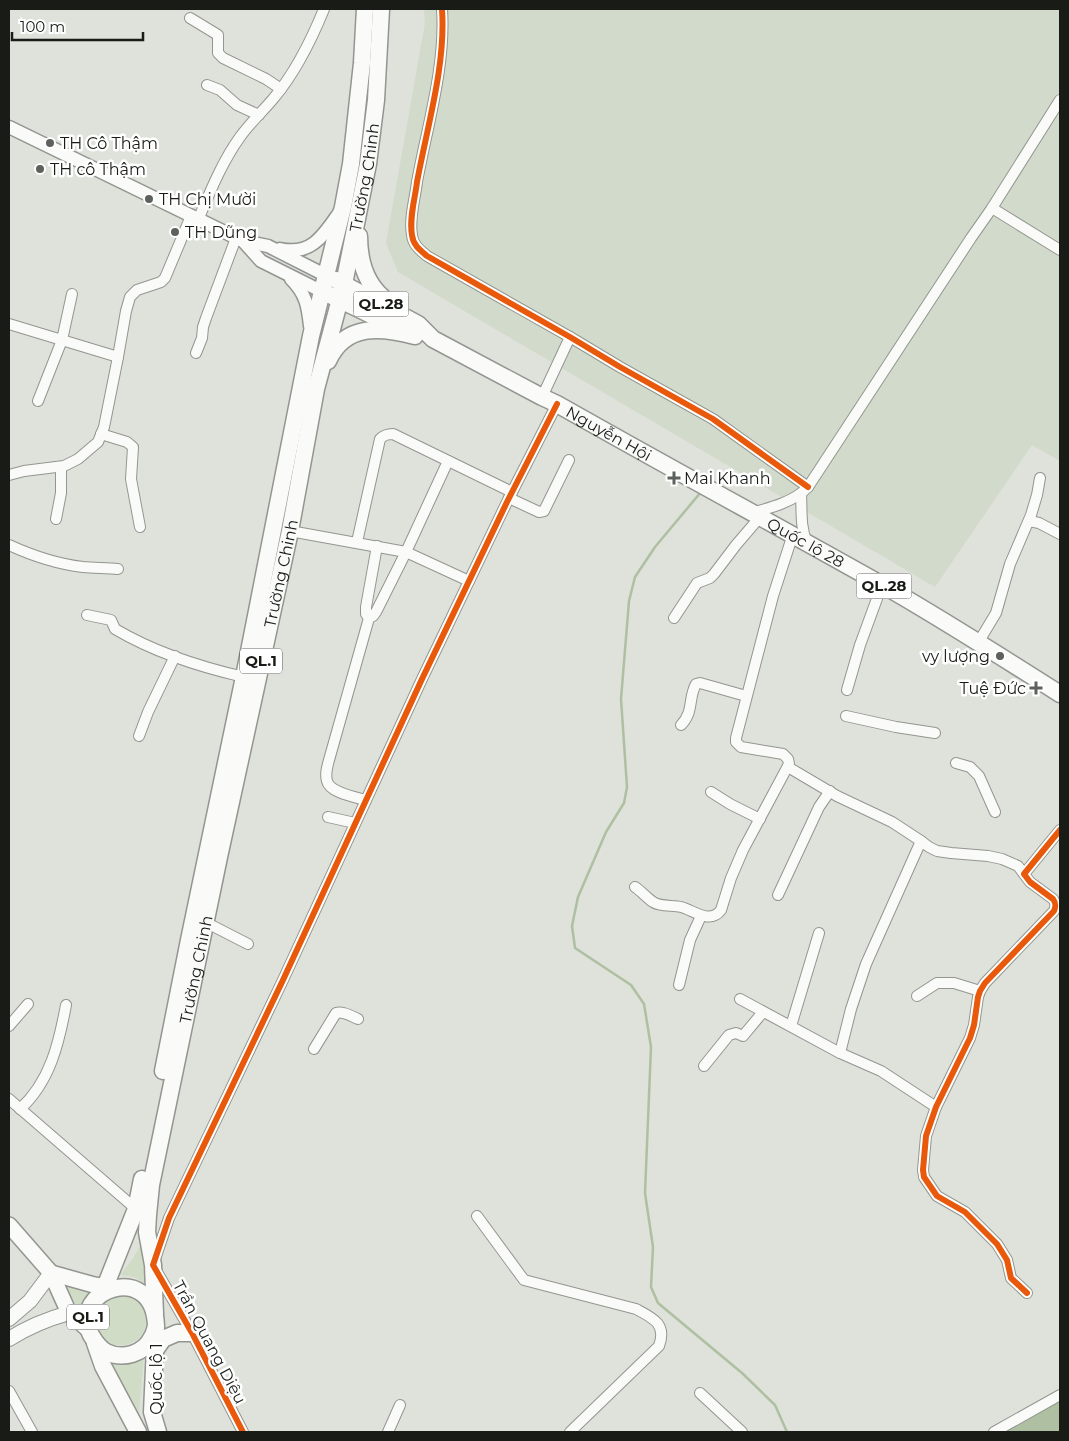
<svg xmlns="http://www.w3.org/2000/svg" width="1069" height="1441" font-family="Montserrat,sans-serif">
<rect width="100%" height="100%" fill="#dee2da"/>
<polygon fill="#d2dacb" points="424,9 1060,9 1060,461 1032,445 935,587 398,272 386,243 425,23"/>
<g fill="#d0dcc5">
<polygon points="141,1244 145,1283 134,1277 120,1275 134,1257"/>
<polygon points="64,1284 92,1290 83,1303 80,1311"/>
<path d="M127,1294c11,6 19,13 19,26 0,37 -60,32 -50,-8 1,-5 8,-11 11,-15z"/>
<polygon points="144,1356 139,1413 112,1365 125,1364"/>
</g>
<polygon fill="#afbfa1" points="1060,1400 1060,1432 1002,1432"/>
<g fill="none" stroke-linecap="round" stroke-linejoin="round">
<polyline stroke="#afbfa1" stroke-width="2.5" points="701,492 655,547 635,577 629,601 621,699 627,787 624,803 606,832 578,897 572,926 575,948 631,985 644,1004 651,1047 645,1193 653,1247 651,1287 658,1303 742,1373 775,1405 787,1432"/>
<g stroke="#939690" stroke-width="12">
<g id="minor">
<path d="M442,9c4,56 -15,118 -25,173 -2,17 -8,36 -5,53 1,10 8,15 15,21l143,81 50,30 93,52 95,68"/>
<polyline points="190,18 218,35 218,53 223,58 266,79 281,89"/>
<polyline points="207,85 220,90 237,105 259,115"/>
<polyline points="992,208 1060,250"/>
<path d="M198,220c12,-28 24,-58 42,-83 10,-14 22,-25 33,-38 23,-27 38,-58 51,-90"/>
<polyline points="9,324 118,357"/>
<polyline points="196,353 202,338 203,327 206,318 236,238"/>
<polyline points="542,397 570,337"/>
<polyline points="38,401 62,340 72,294"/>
<polyline points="101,434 127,442 133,447 131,479 140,527"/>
<polyline points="9,475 24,471 64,466 78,459 98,442 104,427 118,357 126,311 130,297 137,290 161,282 165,278 191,216"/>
<path d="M801,494c1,16 -1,33 6,49"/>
<polyline points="509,498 539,512 544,511 569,460"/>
<path d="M751,513c19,-5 43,-11 57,-26l163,-249 21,-30 68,-108"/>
<polyline points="56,519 61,493 61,467"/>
<polyline points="1029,521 1039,523 1060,534"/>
<polyline points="290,531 406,552 469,581"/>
<path d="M357,542l23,-103c4,-4 7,-5 13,-5l119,58"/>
<path d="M9,545c24,11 48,19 74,22 12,1 24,1 35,2"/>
<path d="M87,615l24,5 4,9c39,23 85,38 129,48"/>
<polyline points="369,618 366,614 366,607 377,546"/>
<polyline points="674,618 697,583 710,578 714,574 736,545 760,517"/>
<polyline points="978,643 996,613 1010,564 1031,515 1037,495 1040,478"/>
<polyline points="847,690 860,645 882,585"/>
<polyline points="846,716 896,727 935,733"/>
<path d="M681,725c13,-13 7,-27 15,-41l4,-1 46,13"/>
<polyline points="139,736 148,712 175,656"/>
<polyline points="956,763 970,767 979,776 995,812"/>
<polyline points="788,767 837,796 892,822 921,841 929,847 937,851 951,853 988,856 1002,859 1018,866 1024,874"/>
<polyline points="711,792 730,804 760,819"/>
<path d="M366,800c-11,-3 -36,-7 -39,-19 -2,-7 0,-14 2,-21l40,-142 4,-2 3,-4 30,-60 42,-91"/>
<polyline points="328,817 355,823"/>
<path d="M635,887c6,4 12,11 18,15 7,5 20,3 28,5 12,3 29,18 40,3l10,-32 12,-28 46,-86 -1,-5 -5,-5 -42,-7 -5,-5v-4l37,-142 20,-62"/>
<polyline points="778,895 819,807 830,791"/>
<polyline points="205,922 248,944"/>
<polyline points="679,985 690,940 701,916"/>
<polyline points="917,996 937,983 954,983 980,991"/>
<polyline points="740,999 840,1053 881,1071 936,1107"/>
<polyline points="9,1026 28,1004"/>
<polyline points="791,1026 819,933"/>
<path d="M314,1049l22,-36c7,-2 15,3 22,6"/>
<polyline points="840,1053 851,1009 866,964 921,841"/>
<polyline points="704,1066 729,1035 736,1033 743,1036 763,1012"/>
<polyline points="9,1099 136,1209"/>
<path d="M20,1109c30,-27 39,-66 46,-104"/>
<path d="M477,1216l47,64 112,29c17,9 31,15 23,37l-89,86"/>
<path d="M1027,1293l-16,-15 -4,-18 -10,-16 -32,-32 -28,-16 -13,-19 -1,-7 3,-34 10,-29 34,-69 4,-13 4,-28 2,-6 5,-8 69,-72c2,-5 2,-8 -1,-12l-23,-17 -6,-8 36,-44"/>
<polyline points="9,1391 32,1432"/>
<polyline points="700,1393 742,1432"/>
<polyline points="243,1432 192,1333 153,1265 169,1218 283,980 422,679 507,502 557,404"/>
<polyline points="388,1432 400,1405"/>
<polyline points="994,1432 1060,1395"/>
</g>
</g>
<g stroke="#939690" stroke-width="15">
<g id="tertiary">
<polyline points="9,127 243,241 268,246 325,275"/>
<polyline points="243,241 261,261 321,291"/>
<path d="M280,249c31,7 43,-13 59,-36"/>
<path d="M291,279c15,15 17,27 19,47"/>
</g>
</g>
<g stroke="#939690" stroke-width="16">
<g id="secondary">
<polyline points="9,1319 30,1301 51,1273"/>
<path d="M9,1339c19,-12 38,-20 60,-26"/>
</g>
</g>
<g stroke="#939690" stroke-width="18">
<g id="primary">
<polyline points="9,1225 51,1273 69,1313 89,1330"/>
<polyline points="51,1273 94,1285 113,1288"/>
</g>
</g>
<g stroke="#939690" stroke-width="19">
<g id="trunk">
<path d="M359,236c0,25 7,49 27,64"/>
<path id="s1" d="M336,280l82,44 15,15 109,58 15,7c111,63 224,124 336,187 57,33 112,68 167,103"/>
<polyline points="330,295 398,328"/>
<path d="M328,361c17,-38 53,-34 87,-25"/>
<polyline points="163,1071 189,940 244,677 311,336 343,207 351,164 362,63 365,9"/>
<polyline points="103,1292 136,1209 142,1179"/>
<path id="s2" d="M155,1314l-2,-49 -6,-33 1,-17 3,-30 68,-328 71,-326 26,-142 28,-105 24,-120 8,-64 5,-91"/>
<path d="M156,1326c-1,3 -2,8 -4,11 -8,17 -29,23 -46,15 -7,-4 -11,-10 -15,-17 -23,-46 63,-75 65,-9l-4,86 6,20"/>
<polyline points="95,1343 103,1366 138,1432"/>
<polyline points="156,1349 163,1339 177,1333 192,1333"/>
</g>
</g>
<use href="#minor" stroke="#fafbf9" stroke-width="10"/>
<use href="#tertiary" stroke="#fafbf9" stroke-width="12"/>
<use href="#secondary" stroke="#fafbf9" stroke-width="14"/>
<use href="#primary" stroke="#fafbf9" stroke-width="15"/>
<use href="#trunk" stroke="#fafbf9" stroke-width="16"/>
<g stroke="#fff" stroke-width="9">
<g id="cycleway">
<path d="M442,9c4,56 -15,118 -25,173 -2,17 -8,36 -5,53 1,10 8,15 15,21l143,81 50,30 93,52 95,68"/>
<path d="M1027,1293l-16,-15 -4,-18 -10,-16 -32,-32 -28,-16 -13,-19 -1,-7 3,-34 10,-29 34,-69 4,-13 4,-28 2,-6 5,-8 69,-72c2,-5 2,-8 -1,-12l-23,-17 -6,-8 36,-44"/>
<polyline points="243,1432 192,1333 153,1265 169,1218 283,980 422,679 507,502 557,404"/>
</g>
</g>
<use href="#cycleway" stroke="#e8590c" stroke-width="6"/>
</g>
<g fill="#5d615b" stroke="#fff" stroke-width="2">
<circle cx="50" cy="143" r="5"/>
<circle cx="40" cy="169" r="5"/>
<circle cx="149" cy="199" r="5"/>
<circle cx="175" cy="232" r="5"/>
<path d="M671.5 470.5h5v5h5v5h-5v5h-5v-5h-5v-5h5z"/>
<circle cx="1000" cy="656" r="5"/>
<path d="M1033.5 680.5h5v5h5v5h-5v5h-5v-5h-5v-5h5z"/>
</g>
<g text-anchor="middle" stroke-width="5" stroke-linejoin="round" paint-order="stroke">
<g fill="#fff" stroke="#5d5f5c" stroke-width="1">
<rect x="353.5" y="291.5" width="55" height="25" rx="4"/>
<rect x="856.5" y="573.5" width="55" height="25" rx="4"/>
<rect x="240" y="648.5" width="42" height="25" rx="4"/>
<rect x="67" y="1304.5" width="42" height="25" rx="4"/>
</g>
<g font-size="15" font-weight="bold" fill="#181b16">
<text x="381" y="309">QL.28</text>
<text x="884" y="591">QL.28</text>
<text x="261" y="666">QL.1</text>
<text x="88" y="1322">QL.1</text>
</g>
<g font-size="16" fill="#181b16" stroke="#fff" text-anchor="start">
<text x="60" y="149">TH Cô Thậm</text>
<text x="50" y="175">TH cô Thậm</text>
<text x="159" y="205">TH Chị Mười</text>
<text x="185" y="238">TH Dũng</text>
<text x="684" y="484">Mai Khanh</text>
<text x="990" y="662" text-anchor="end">vy lượng</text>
<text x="1026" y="694" text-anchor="end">Tuệ Đức</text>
</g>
<g font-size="16" fill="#181b16" stroke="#fff">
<text dy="6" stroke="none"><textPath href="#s2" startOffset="1160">Trường Chinh</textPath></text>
<text dy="6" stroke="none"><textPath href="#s1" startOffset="314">Nguyễn Hội</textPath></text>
<text dy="6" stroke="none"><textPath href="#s1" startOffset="539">Quốc lộ 28</textPath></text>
<text dy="6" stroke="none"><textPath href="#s2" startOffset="755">Trường Chinh</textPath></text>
<text dy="6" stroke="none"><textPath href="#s2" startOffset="350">Trường Chinh</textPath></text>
<text transform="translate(210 1342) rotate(62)" y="6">Trần Quang Diệu</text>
<text transform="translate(156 1379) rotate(-90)" y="6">Quốc lộ 1</text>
</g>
</g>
<rect width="1069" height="1441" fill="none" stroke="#181b16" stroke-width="20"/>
<path d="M12 32v8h131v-8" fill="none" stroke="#181b16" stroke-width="2.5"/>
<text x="20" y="32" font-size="15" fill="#181b16" stroke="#ffffff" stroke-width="4" paint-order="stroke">100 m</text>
</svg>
